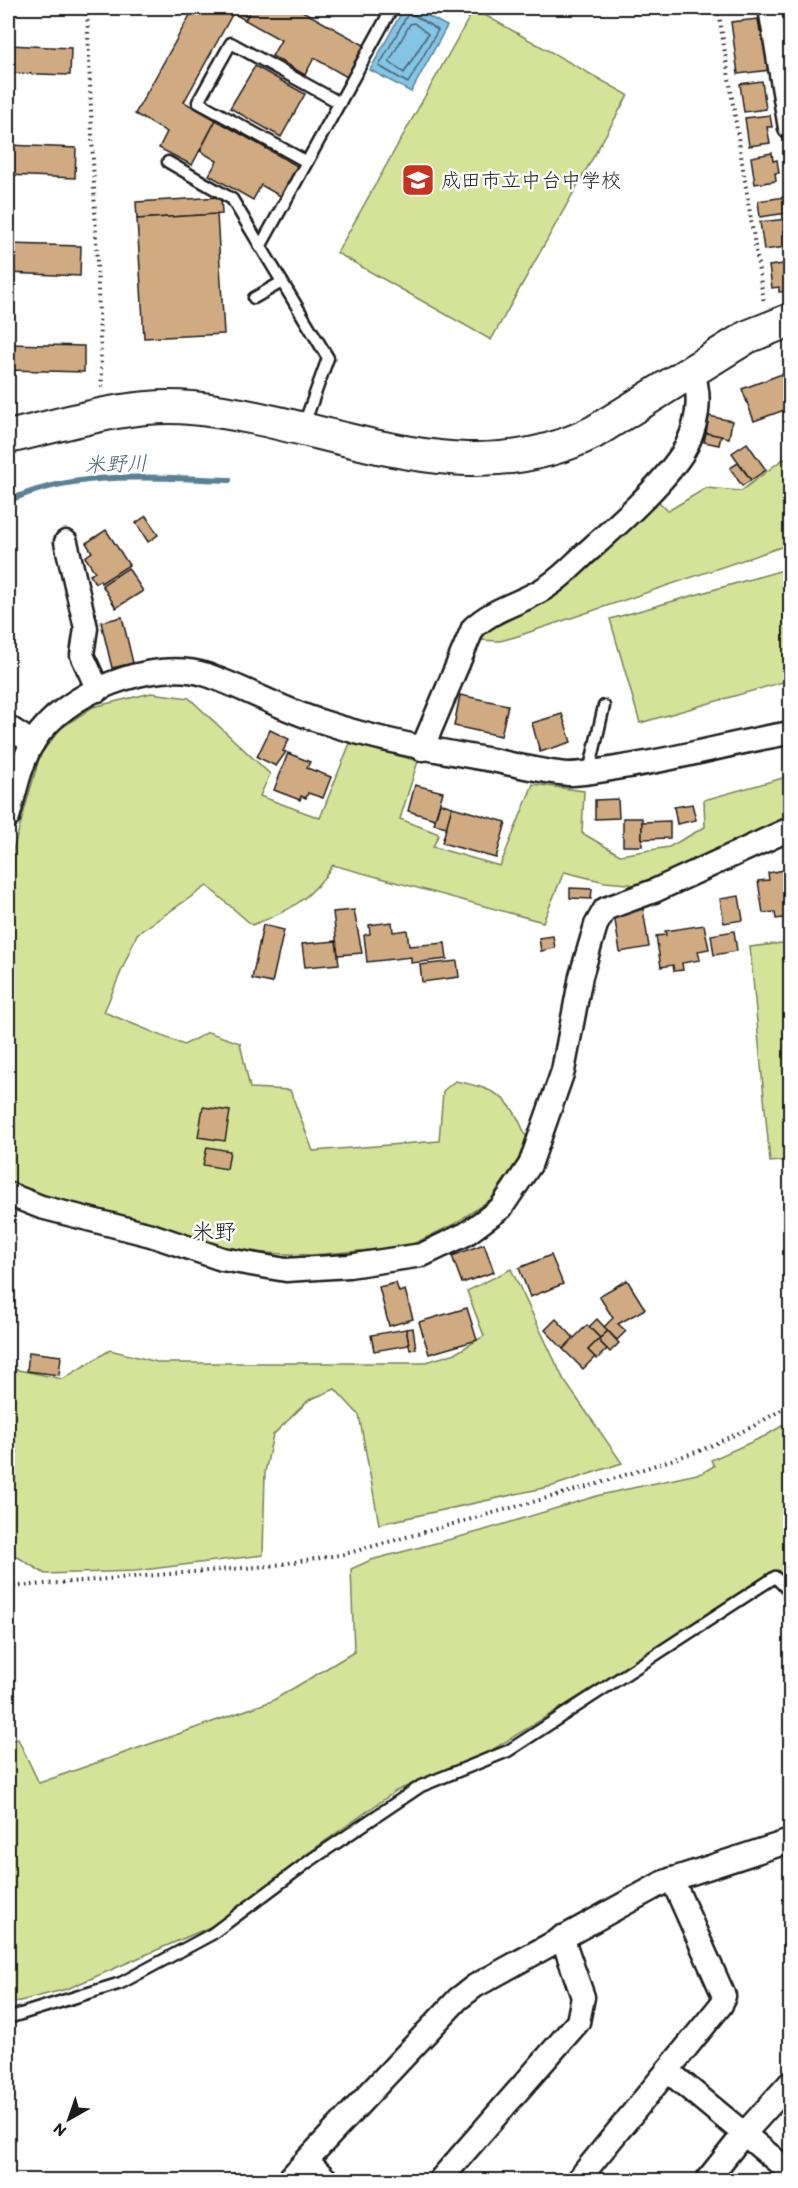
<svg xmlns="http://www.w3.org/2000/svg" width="798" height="2188" font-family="Itim,'Klee One',sans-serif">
<rect width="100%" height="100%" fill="#fff"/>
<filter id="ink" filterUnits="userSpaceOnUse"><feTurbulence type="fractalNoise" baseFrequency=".0167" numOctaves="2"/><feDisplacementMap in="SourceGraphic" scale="12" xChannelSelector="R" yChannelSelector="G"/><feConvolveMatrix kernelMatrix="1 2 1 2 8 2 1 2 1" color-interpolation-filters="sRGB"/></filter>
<g filter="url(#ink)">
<g fill="#d4e397" stroke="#78805a" stroke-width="1.5">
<polygon points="474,9 628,95 491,340 337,253"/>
<polygon points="783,459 790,460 790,544 515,637 500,641 478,640 481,635 565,589 657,500 668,511 706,488 741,491"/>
<polygon points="783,570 790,595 790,680 640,723 610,619"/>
<path d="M151,693l38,5 81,76 -10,22 60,22 30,-75 68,18 -18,58 39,15 -6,13 67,19 33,-82 51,7 -2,42 38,22 49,-8 36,-20 -1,-27 86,-24v43l-152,66 -33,-3 -41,-10 -21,50 -210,-57c-21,33 -44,47 -81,60l-45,-39 -70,48 -33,78 80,33 24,-13 32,11 10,45 40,2 23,61 126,-10 4,-50 12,-10c48,9 57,19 74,63l-38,55 -37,25 -47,23 -96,8 -71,-3 -193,-51 -39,-16v-317l32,-113 20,-26 33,-22z"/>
<polygon points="790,942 790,1160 770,1162 750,947"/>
<polygon points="511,1269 564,1380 622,1463 553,1486 379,1524 359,1415 335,1389 309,1400 273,1435 265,1472 263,1555 135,1571 45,1574 8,1551 8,1368 63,1379 110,1350 161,1363 423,1363 456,1353 484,1336 467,1291"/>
<polygon points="790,1421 790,1589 778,1570 759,1586 492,1750 396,1791 304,1856 242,1913 67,1989 8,2004 8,1741 18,1739 39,1783 272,1701 354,1652 351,1569 371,1560 478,1532 600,1495 702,1473 714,1466 711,1460 765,1436"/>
</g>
<polygon fill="#84c4e5" stroke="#5a8195" stroke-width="1.5" points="404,8 413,8 447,26 411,92 370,70"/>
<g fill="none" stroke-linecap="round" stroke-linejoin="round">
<g stroke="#465f6c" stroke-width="1.5">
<polygon points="409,12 438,30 408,83 379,66"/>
<polygon points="414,23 428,34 404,73 389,62 410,24"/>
</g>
<path stroke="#5a8195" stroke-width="6" d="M8,501c69,-32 147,-23 221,-21"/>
</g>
<g fill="#d0ab82" stroke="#1c1c1c" stroke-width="1.5">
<polygon points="194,8 252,8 245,20 233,13 184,102 216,120 192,165 159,148 167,132 135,114"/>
<polygon points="252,8 297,8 364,45 347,77 314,58 305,75 272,56 281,40 245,20"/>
<polygon points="758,19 760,32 764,32 770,70 738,74 731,22"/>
<polygon points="8,45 71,48 70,75 8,73"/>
<polygon points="255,66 305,94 281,137 230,108"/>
<polygon points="762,81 766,109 744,112 740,84"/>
<polygon points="770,115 772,127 767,127 770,143 749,146 745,118"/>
<polygon points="216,120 299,167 282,197 261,185 253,200 209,175 217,161 200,151"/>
<polygon points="8,145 76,148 75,178 8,175"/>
<polygon points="772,153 773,161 777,160 779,173 775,173 776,181 755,184 751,157"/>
<polygon points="221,197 222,214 137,219 136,202"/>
<polygon points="785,197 787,213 760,217 758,201"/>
<polygon points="217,214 224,334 144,338 137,219"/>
<polygon points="787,219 789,230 784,231 786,247 764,250 760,222"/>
<polygon points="8,244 81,246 80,276 8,273"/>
<polygon points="790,263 790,291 779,292 779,287 772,288 769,266"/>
<polygon points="8,344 84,346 84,372 8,370"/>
<polygon points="782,374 790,398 790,408 754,421 742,389"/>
<polygon points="709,416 732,421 729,438 706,433"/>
<polygon points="706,433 721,436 719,445 704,442"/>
<polygon points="747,443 766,470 751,480 732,453"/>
<polygon points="738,463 751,480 742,486 730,468"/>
<polygon points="146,516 158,535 148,542 136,523"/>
<polygon points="106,530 129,565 101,583 100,580 95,583 90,575 95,572 85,557 92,552 86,543"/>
<polygon points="128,568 143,591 116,608 102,585"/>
<polygon points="122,617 133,663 112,668 101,622"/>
<polygon points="460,695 508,705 501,736 454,726"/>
<polygon points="562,714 571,742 540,752 532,723"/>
<polygon points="270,730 289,739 283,751 286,752 276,766 257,757"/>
<polygon points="288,753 310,762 307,768 331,777 323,798 308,793 306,798 301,796 300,800 274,790"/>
<polygon points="415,785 443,792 435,819 408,811"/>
<polygon points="618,799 619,818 595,819 595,800"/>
<polygon points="440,803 452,807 447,827 434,824"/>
<polygon points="692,804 696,820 677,824 674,807"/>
<polygon points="452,807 506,822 496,858 442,843"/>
<rect x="623" y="818" width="19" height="28"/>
<polygon points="670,821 670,838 642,839 642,822"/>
<polygon points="789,869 790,917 776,919 775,912 763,913 758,881 769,880 768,873"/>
<polygon points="570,888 592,889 591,899 570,898"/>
<polygon points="739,896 743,920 724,923 720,899"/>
<polygon points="643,909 649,947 620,952 614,914"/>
<polygon points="354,910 362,953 338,955 333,912"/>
<polygon points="392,922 393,932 407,930 409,946 445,943 447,959 411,963 411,957 367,962 364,935 370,934 369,925"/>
<polygon points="263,925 284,930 272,983 252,979"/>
<polygon points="704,925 709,949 698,951 700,960 682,963 683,970 674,971 673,965 661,967 656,936 666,935 665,931"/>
<polygon points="734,931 737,951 714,955 711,935"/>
<polygon points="553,936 555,948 541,951 539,938"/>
<polygon points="336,941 339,964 305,967 302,944"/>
<polygon points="457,961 459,977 422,982 420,965"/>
<polygon points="203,1107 230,1111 225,1141 198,1137"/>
<polygon points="207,1147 230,1151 227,1169 203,1165"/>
<polygon points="484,1244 494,1272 462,1283 452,1256"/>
<polygon points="551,1255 563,1284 530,1297 519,1268"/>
<polygon points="627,1280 645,1309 618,1324 626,1331 617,1340 604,1327 613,1318 599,1296"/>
<polygon points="396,1283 399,1292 405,1290 413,1319 389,1326 379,1287"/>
<polygon points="467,1308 477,1340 429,1354 419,1322"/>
<polygon points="556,1319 574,1338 563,1349 545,1330"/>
<polygon points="597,1319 608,1331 600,1338 589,1327"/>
<polygon points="587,1325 600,1338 588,1350 595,1357 583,1369 563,1349"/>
<polygon points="413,1328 416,1349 410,1350 406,1329"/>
<polygon points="406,1329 409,1345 374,1351 371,1335"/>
<polygon points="608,1331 619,1343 610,1352 598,1340"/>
<polygon points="598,1340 607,1349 597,1359 588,1350"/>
<polygon points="29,1352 61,1356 59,1375 27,1371"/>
</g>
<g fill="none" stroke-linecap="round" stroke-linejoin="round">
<g stroke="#1c1c1c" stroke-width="15">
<g id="lane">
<polyline points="168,162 232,199 328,358 303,427"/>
<polyline points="307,162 198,102 231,43 340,103"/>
<polyline points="260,247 392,8"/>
<polyline points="254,298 282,282"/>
<polyline points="589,772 604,706"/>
<polyline points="8,2018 121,1983 212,1934 308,1862 421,1786 508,1751 775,1577 790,1592"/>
</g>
</g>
<g stroke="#1c1c1c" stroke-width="27">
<g id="street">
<polyline points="770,8 790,128"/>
<polyline points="66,542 86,628 82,655 98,690"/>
<polyline points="8,727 33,743"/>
<path d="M422,749l51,-121c22,-21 51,-25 75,-42 14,-9 26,-22 38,-33 29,-26 75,-67 96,-99 15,-25 21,-56 10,-83"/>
<path d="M8,817c7,-24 12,-54 26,-76 30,-48 118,-84 173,-66 38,13 74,34 113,46 57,19 113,29 172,39 25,5 51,12 76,14 18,0 36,-4 54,-7 57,-8 112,-25 168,-34"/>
<polyline points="8,1194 41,1207 151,1235 222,1259 286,1270 349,1266 422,1255 466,1234 501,1208 530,1165 563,1071 581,976 596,925 605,909 654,891 790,829"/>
<polyline points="668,2071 790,2172"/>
<polyline points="307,2161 327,2180"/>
<polyline points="288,2180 458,1999 475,1986 664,1882 790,1841"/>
<polyline points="440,2180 578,2022 583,1997 562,1937"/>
<polyline points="578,2180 721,2005 724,1996 672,1879"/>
<polyline points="707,2180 743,2135 790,2083"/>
</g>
</g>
<g stroke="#1c1c1c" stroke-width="36">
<path id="secondary" d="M8,437c58,-13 122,-35 183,-29 136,12 269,92 403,24l153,-95 43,-17"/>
</g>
<g stroke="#1c1c1c" stroke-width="4" stroke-dasharray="1.5 4.5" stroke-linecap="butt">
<polyline points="87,8 102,390"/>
<polyline points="631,8 636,13 657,8"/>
<polyline points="718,8 764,303"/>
<polyline points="719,9 727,8"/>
<polyline points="8,1587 269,1566 345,1554 594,1485 699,1451 752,1427 790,1405"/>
</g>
<use href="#lane" stroke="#fff" stroke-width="10"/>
<use href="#street" stroke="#fff" stroke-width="22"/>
<use href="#secondary" stroke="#fff" stroke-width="32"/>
</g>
</g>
<defs>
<g id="school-square" transform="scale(1.725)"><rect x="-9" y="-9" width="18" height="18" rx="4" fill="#c8321e" stroke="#fff"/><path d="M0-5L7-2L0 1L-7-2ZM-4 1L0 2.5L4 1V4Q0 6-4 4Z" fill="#fff"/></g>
</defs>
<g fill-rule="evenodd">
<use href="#school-square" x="418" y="180"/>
</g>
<g text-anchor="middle" stroke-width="5" stroke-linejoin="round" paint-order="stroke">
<g font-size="20" fill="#1c1c1c" stroke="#fff" text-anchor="start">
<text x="441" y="187">成田市立中台中学校</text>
</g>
<g font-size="21" font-style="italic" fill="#465f6c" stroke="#fff">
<text transform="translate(116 464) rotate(-2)" y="7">米野川</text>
</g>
<g font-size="22" fill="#1c1c1c" stroke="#fff">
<text x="214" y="1239">米野</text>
</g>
</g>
<rect width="798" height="2188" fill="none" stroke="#fff" stroke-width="30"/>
<rect x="15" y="15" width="768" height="2158" fill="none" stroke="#1c1c1c" stroke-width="2" filter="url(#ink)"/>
<g transform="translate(69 2119) rotate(220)" stroke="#ffffff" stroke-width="4.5" paint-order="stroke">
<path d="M0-4.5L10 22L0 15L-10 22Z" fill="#1c1c1c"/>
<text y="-9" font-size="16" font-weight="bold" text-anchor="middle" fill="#1c1c1c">N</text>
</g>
</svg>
